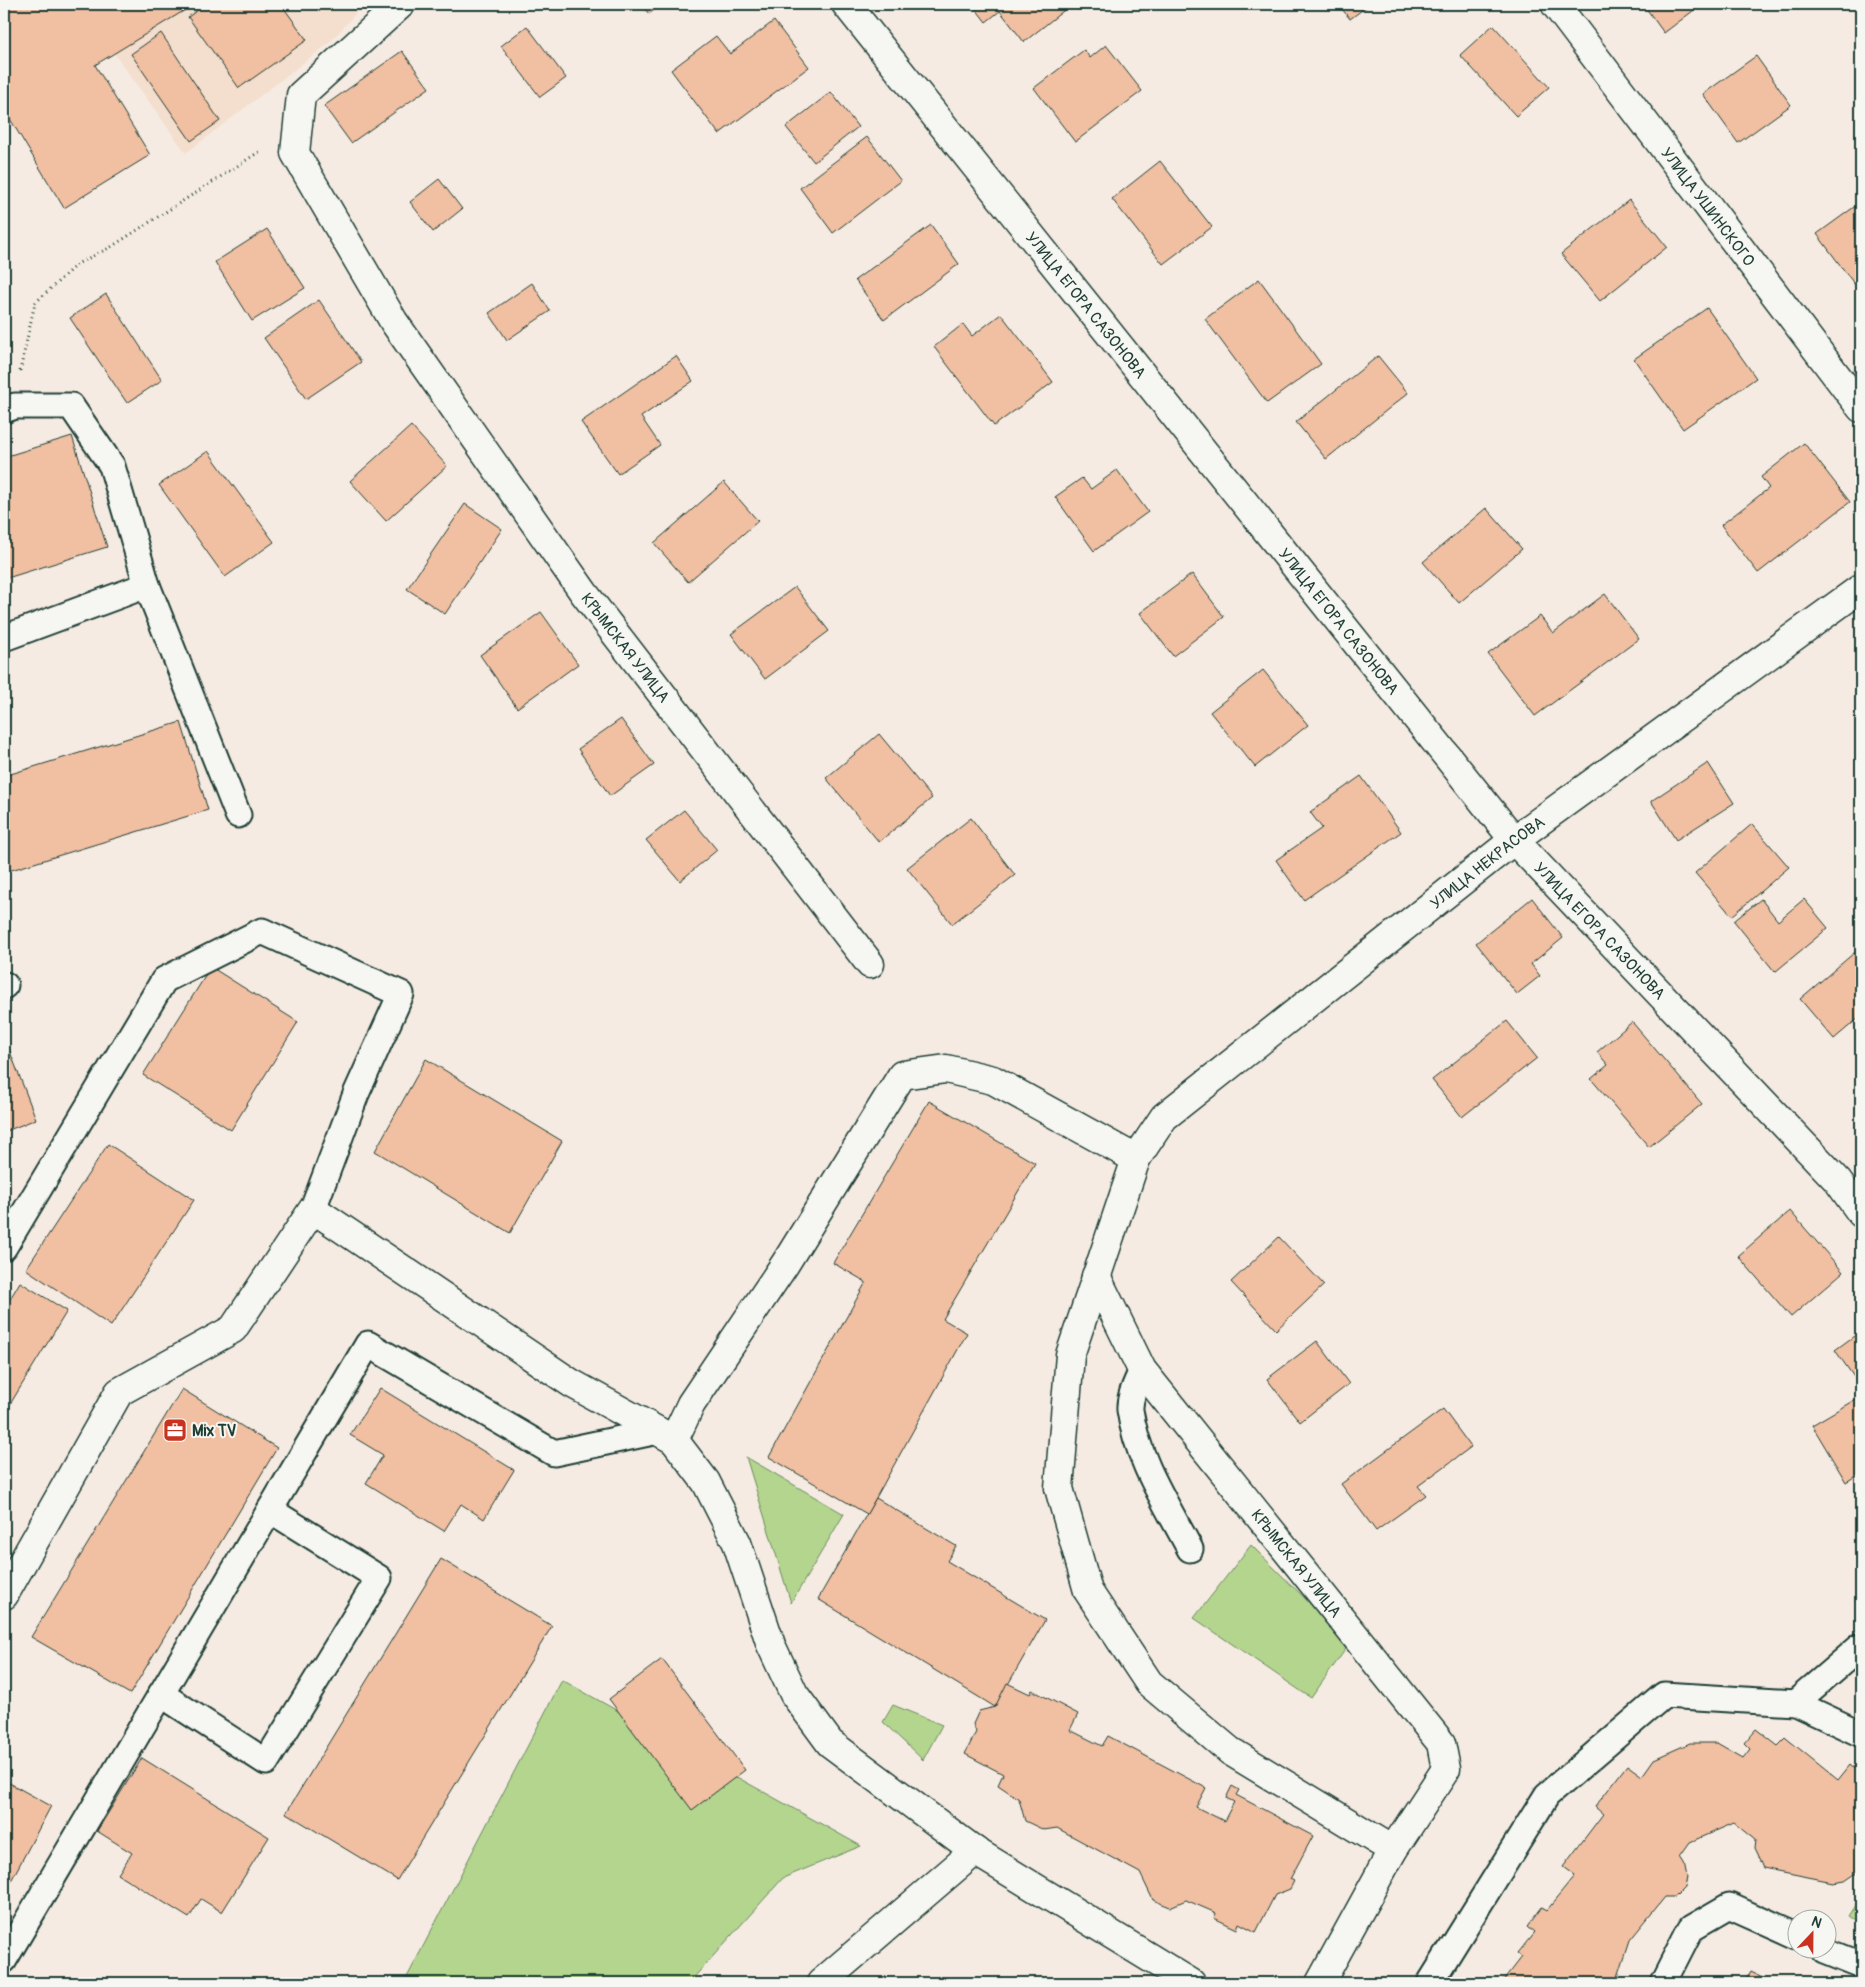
<svg xmlns="http://www.w3.org/2000/svg" width="1865" height="1987" font-family="Pangolin,sans-serif">
<rect width="100%" height="100%" fill="#f5ebe2"/>
<filter id="ink" filterUnits="userSpaceOnUse"><feTurbulence type="fractalNoise" baseFrequency=".02" numOctaves="2"/><feDisplacementMap in="SourceGraphic" scale="10" xChannelSelector="R" yChannelSelector="G"/><feConvolveMatrix kernelMatrix="1 2 1 2 8 2 1 2 1" color-interpolation-filters="sRGB"/></filter>
<g filter="url(#ink)">
<polygon fill="#f4dece" points="190,4 364,4 329,43 186,153 114,53"/>
<g fill="#b4d58e" stroke="#6a8961">
<polygon points="746,1457 844,1514 791,1603"/>
<polygon points="1251,1545 1350,1643 1311,1698 1194,1618"/>
<polygon points="562,1680 861,1846 783,1878 689,1983 404,1983"/>
<polygon points="893,1705 942,1725 923,1760 883,1722"/>
<polygon points="1861,1896 1861,1925 1848,1916"/>
</g>
<g fill="#f1bfa1" stroke="#1f3d34">
<polygon points="9,4 195,4 95,65 150,155 64,208 4,109 4,7"/>
<polygon points="206,4 281,4 307,40 239,88 188,17"/>
<polygon points="641,4 662,4 649,14"/>
<polygon points="972,4 1072,4 1024,42 1000,11 986,22"/>
<polygon points="1338,4 1370,4 1350,19"/>
<polygon points="1643,4 1702,4 1664,33"/>
<polygon points="774,21 809,67 719,134 671,70 716,36 730,54"/>
<polygon points="1493,25 1549,87 1516,116 1460,55"/>
<polygon points="527,26 566,78 540,97 501,46"/>
<polygon points="161,33 220,121 191,141 131,54"/>
<polygon points="1106,45 1142,91 1075,142 1034,88 1084,50 1090,58"/>
<polygon points="402,51 429,88 351,143 324,106"/>
<polygon points="1756,56 1791,105 1738,143 1703,94"/>
<polygon points="831,92 858,127 814,162 786,127"/>
<polygon points="867,137 901,181 833,233 800,188"/>
<polygon points="1160,161 1212,227 1163,264 1112,199"/>
<polygon points="439,179 462,209 433,232 410,202"/>
<polygon points="1629,200 1667,247 1600,301 1561,254"/>
<polygon points="1861,202 1861,293 1817,234"/>
<polygon points="931,225 959,264 884,320 855,280"/>
<polygon points="267,229 305,288 252,321 215,262"/>
<polygon points="1259,279 1321,364 1267,403 1205,319"/>
<polygon points="532,283 550,311 507,340 489,313"/>
<polygon points="106,294 162,380 127,403 70,318"/>
<polygon points="319,300 361,362 306,399 264,338"/>
<polygon points="1707,308 1756,378 1683,429 1634,359"/>
<polygon points="1001,314 1053,382 994,426 934,347 963,324 972,336"/>
<polygon points="676,356 693,381 641,417 660,445 618,474 581,422"/>
<polygon points="1378,356 1408,393 1326,459 1296,422"/>
<polygon points="411,426 447,466 386,521 350,481"/>
<polygon points="72,436 107,547 4,579 4,457"/>
<polygon points="1804,443 1850,502 1758,573 1721,525 1769,488 1761,477"/>
<polygon points="208,451 274,542 225,577 159,485"/>
<polygon points="1117,470 1148,512 1094,551 1055,497 1082,478 1091,489"/>
<polygon points="724,482 758,521 688,582 654,543"/>
<polygon points="465,504 502,529 445,614 407,589"/>
<polygon points="1486,508 1522,549 1459,603 1423,562"/>
<polygon points="1192,574 1224,617 1173,656 1140,613"/>
<polygon points="795,587 829,631 765,679 731,634"/>
<polygon points="1605,594 1639,639 1535,716 1488,654 1540,616 1553,633"/>
<polygon points="541,612 578,664 517,708 480,655"/>
<polygon points="1263,670 1308,725 1255,767 1210,712"/>
<polygon points="621,719 654,765 610,796 578,749"/>
<polygon points="181,722 208,810 8,871 4,856 4,776"/>
<polygon points="879,734 932,798 879,842 826,778"/>
<polygon points="1708,763 1734,803 1676,840 1651,801"/>
<polygon points="1361,776 1401,832 1304,900 1276,860 1322,828 1310,812"/>
<polygon points="684,810 717,850 680,881 646,840"/>
<polygon points="971,818 1015,875 952,924 907,868"/>
<polygon points="1752,824 1789,867 1732,916 1695,873"/>
<polygon points="1532,898 1563,938 1531,964 1540,976 1517,994 1476,943"/>
<polygon points="1761,899 1778,921 1804,899 1828,928 1775,972 1734,921"/>
<polygon points="1861,947 1861,1016 1834,1039 1800,999"/>
<polygon points="211,967 298,1022 231,1130 143,1075"/>
<polygon points="1507,1021 1537,1058 1462,1117 1432,1080"/>
<polygon points="1632,1022 1702,1104 1649,1147 1591,1079 1608,1065 1597,1052"/>
<polygon points="4,1036 36,1119 4,1132"/>
<polygon points="426,1059 562,1141 510,1233 375,1151"/>
<polygon points="929,1101 1035,1163 943,1319 967,1333 867,1514 769,1457 866,1282 833,1263"/>
<polygon points="108,1144 194,1200 111,1326 26,1269"/>
<polygon points="1790,1211 1843,1272 1791,1317 1738,1256"/>
<polygon points="1279,1237 1324,1285 1276,1330 1231,1282"/>
<polygon points="20,1282 67,1311 4,1414 4,1309"/>
<polygon points="1861,1331 1861,1387 1835,1350"/>
<polygon points="1317,1341 1349,1384 1300,1422 1267,1379"/>
<polygon points="380,1388 514,1470 484,1519 461,1504 444,1531 366,1483 383,1455 350,1435"/>
<polygon points="182,1389 277,1448 130,1694 31,1637"/>
<polygon points="1861,1396 1861,1473 1846,1482 1812,1425"/>
<polygon points="1443,1409 1471,1447 1418,1486 1426,1495 1376,1531 1341,1484"/>
<polygon points="876,1498 956,1546 947,1561 1045,1620 995,1707 818,1599"/>
<polygon points="441,1559 552,1626 397,1880 286,1813"/>
<polygon points="662,1659 745,1770 692,1810 609,1699"/>
<polygon points="1007,1683 1030,1694 1032,1690 1078,1714 1070,1730 1102,1746 1108,1736 1206,1788 1196,1807 1224,1821 1234,1802 1226,1798 1232,1786 1239,1790 1236,1795 1313,1836 1290,1879 1294,1881 1290,1889 1275,1895 1256,1932 1239,1923 1237,1929 1214,1918 1216,1913 1186,1900 1170,1907 1153,1900 1140,1873 1057,1828 1044,1830 1025,1821 1019,1799 998,1785 1003,1774 965,1754 976,1732 973,1724 979,1711 995,1707"/>
<polygon points="1756,1729 1778,1746 1786,1738 1838,1780 1850,1765 1861,1775 1861,1869 1845,1880 1833,1882 1763,1868 1754,1849 1755,1840 1734,1823 1690,1842 1680,1856 1684,1862 1687,1877 1685,1887 1675,1897 1665,1897 1630,1940 1616,1983 1501,1983 1521,1957 1517,1954 1534,1933 1527,1927 1542,1907 1547,1910 1575,1876 1563,1867 1603,1814 1595,1807 1627,1765 1642,1776 1654,1759 1690,1743 1717,1743 1743,1758 1750,1749 1744,1743"/>
<polygon points="142,1758 269,1837 222,1912 201,1899 189,1918 118,1874 132,1853 97,1831"/>
<polygon points="4,1780 51,1806 4,1894"/>
<polygon points="1751,1971 1776,1983 1744,1983"/>
</g>
<g fill="none" stroke-linecap="round" stroke-linejoin="round">
<g stroke="#1f3d34" stroke-width="29">
<g id="service">
<polyline points="4,410 15,406 71,406 112,466 147,585 238,815"/>
<polyline points="4,638 147,585"/>
<polyline points="4,986 5,985"/>
<polyline points="4,1247 164,980 262,931 401,994 356,1094 313,1209"/>
<path d="M1142,1370c-5,12 -13,26 -12,40 7,50 37,95 60,139"/>
<polyline points="161,1694 266,1762 379,1578 270,1510"/>
<polyline points="1795,1703 1861,1646"/>
<polyline points="1823,1950 1861,1965"/>
<polyline points="4,1960 368,1344 554,1453 658,1431"/>
<polyline points="1430,1983 1547,1795 1664,1695 1795,1703 1861,1734"/>
<polyline points="1663,1983 1691,1928 1729,1906 1798,1937"/>
</g>
</g>
<g stroke="#1f3d34" stroke-width="31">
<g id="minor">
<path id="s1" d="M401,4l-100,91 -6,58 99,169 190,271 286,371"/>
<path id="s2" d="M846,4l668,836 324,341 23,32"/>
<path id="s3" d="M1555,4l306,404"/>
<path id="s4" d="M1136,1159l28,-42 350,-277 347,-252"/>
<path id="s5" d="M1096,1276l46,94 299,373 5,26 -53,81 -73,133"/>
<polyline points="674,1440 691,1404 785,1264 902,1075 946,1069 993,1080 1136,1159 1070,1355 1059,1488 1088,1591 1149,1683 1230,1751 1393,1850"/>
<polyline points="4,1595 119,1392 233,1329 313,1209 571,1383 674,1440 706,1482 737,1543 771,1645 794,1694 830,1743 975,1851 1191,1983"/>
<polyline points="821,1983 975,1851"/>
</g>
</g>
<polyline stroke="#1f3d34" stroke-width="3" stroke-dasharray="1 4" stroke-linecap="butt" points="20,371 35,303 77,264 111,247 259,152"/>
<use href="#service" stroke="#f6f6f2" stroke-width="25"/>
<use href="#minor" stroke="#f6f6f2" stroke-width="28"/>
</g>
</g>
<defs>
<g id="office-square" transform="scale(1.25)"><rect x="-9" y="-9" width="18" height="18" rx="4" fill="#c8321e" stroke="#f6f6f2"/><path d="M-6-3h4V-5.5h4V-3h4V5H-6ZM-1-4.5V-3h2v-1.5ZM-6 0V1H6V0Z" fill="#fff"/></g>
</defs>
<g fill-rule="evenodd">
<use href="#office-square" x="175" y="1430"/>
</g>
<g text-anchor="middle" stroke-width="4" stroke-linejoin="round" paint-order="stroke">
<g font-size="16" fill="#1f3d34" stroke="#f6f6f2">
<text dy="6" stroke="none"><textPath href="#s3" startOffset="254">УЛИЦА УШИНСКОГО</textPath></text>
<text dy="6" stroke="none"><textPath href="#s2" startOffset="385">УЛИЦА ЕГОРА САЗОНОВА</textPath></text>
<text dy="6" stroke="none"><textPath href="#s2" startOffset="790">УЛИЦА ЕГОРА САЗОНОВА</textPath></text>
<text dy="6" stroke="none"><textPath href="#s1" startOffset="789">КРЫМСКАЯ УЛИЦА</textPath></text>
<text dy="6" stroke="none"><textPath href="#s4" startOffset="462">УЛИЦА НЕКРАСОВА</textPath></text>
<text dy="6" stroke="none"><textPath href="#s2" startOffset="1195">УЛИЦА ЕГОРА САЗОНОВА</textPath></text>
<text dy="6" stroke="none"><textPath href="#s5" startOffset="352">КРЫМСКАЯ УЛИЦА</textPath></text>
</g>
<g font-size="16" font-weight="bold" fill="#1f3d34" stroke="#f6f6f2" text-anchor="start">
<text x="192" y="1436">Mix TV</text>
</g>
</g>
<rect width="1865" height="1987" fill="none" stroke="#f6f6f2" stroke-width="20"/>
<rect x="10" y="10" width="1845" height="1967" fill="none" stroke="#1f3d34" stroke-width="2" filter="url(#ink)"/>
<g transform="translate(1812 1934) rotate(22)"><circle r="24" fill="#f6f6f2" stroke="#a0aca6"/>
<path d="M0-4L9 19L0 12L-9 19Z" fill="#c8321e"/>
<text y="-8" font-size="14" font-weight="bold" text-anchor="middle" fill="#1f3d34">N</text>
</g>
</svg>
